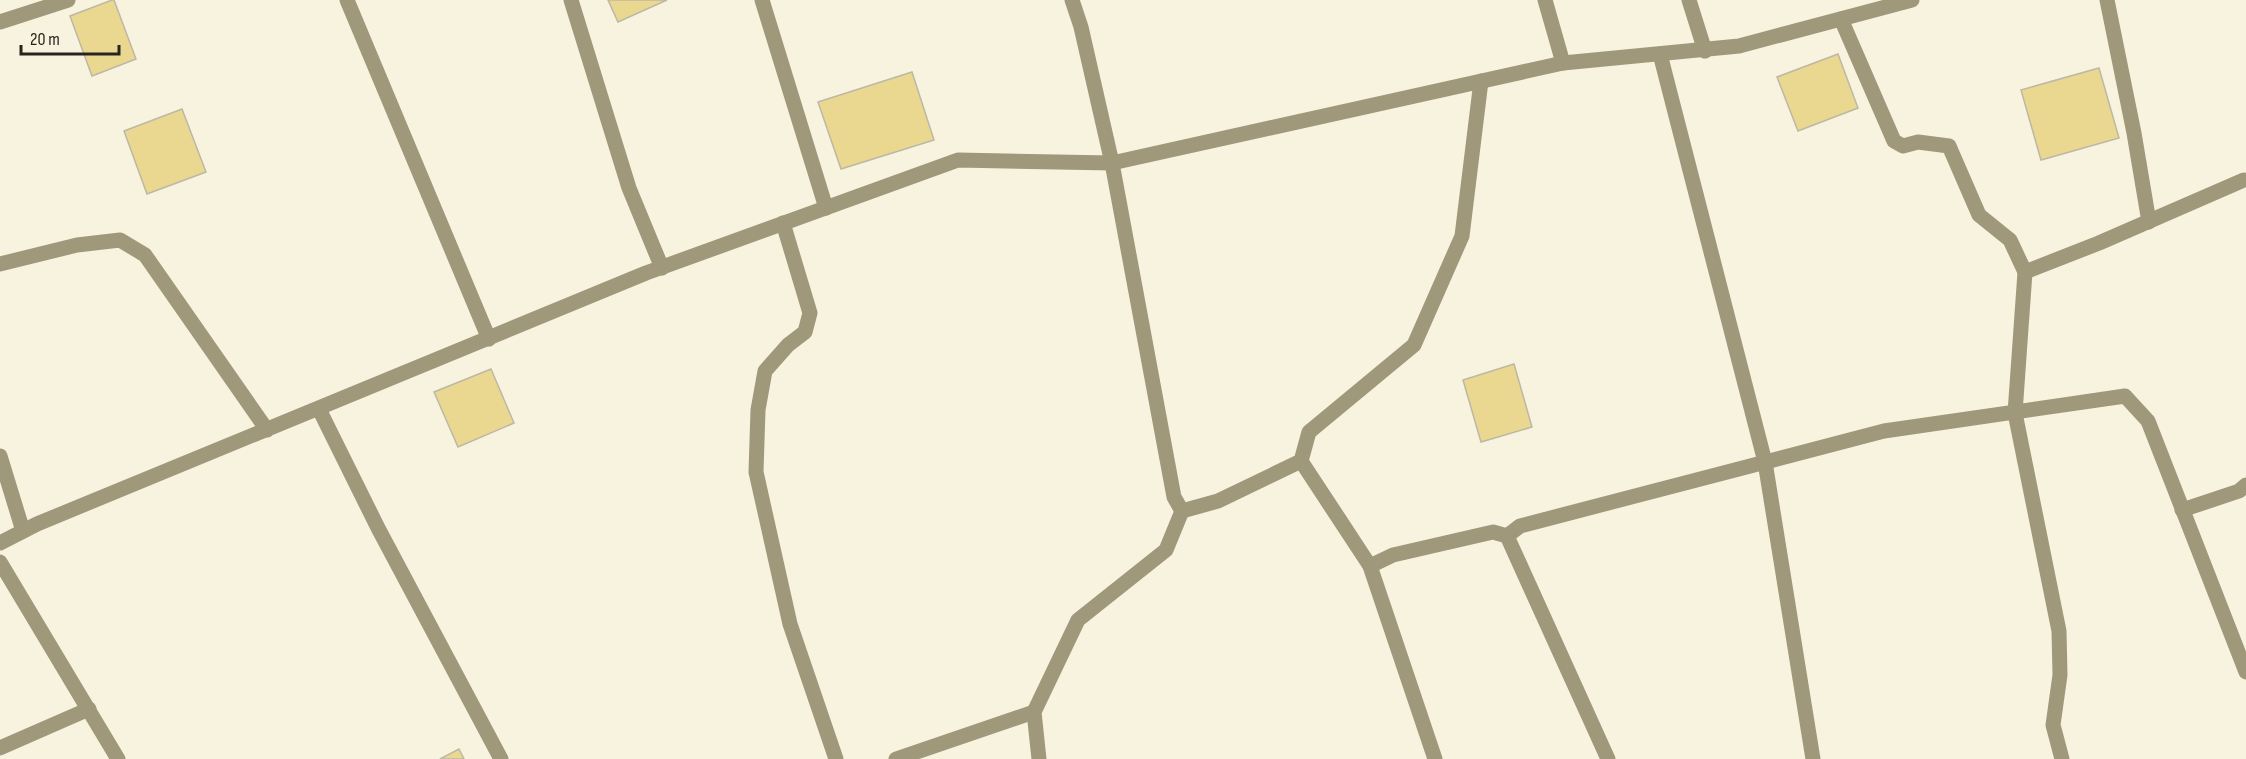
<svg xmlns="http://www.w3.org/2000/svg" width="2246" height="759" font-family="'Sofia Sans Condensed',sans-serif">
<rect width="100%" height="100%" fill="#f8f3df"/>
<g fill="#ead890" stroke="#bdb8a5" stroke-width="1.5">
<polygon points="112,0 114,0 136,59 92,76 70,16"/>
<polygon points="608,0 667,0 618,22"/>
<polygon points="1838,54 1858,108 1798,131 1777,77"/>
<polygon points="2099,68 2119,138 2041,160 2021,90"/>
<polygon points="912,72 934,140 841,169 818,102"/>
<polygon points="182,109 206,172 147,194 124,131"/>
<polygon points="1514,364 1532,427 1481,442 1463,380"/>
<polygon points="491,369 514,423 458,447 434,392"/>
<polygon points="459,749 464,759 440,759"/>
</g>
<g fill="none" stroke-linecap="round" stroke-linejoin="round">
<g stroke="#a0987b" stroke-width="15">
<polyline points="347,0 489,339"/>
<polyline points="571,0 629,188 662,268"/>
<polyline points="762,0 826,208"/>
<polyline points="1072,0 1081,27 1112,163 1174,497 1182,511"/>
<polyline points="1545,0 1563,63"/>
<polyline points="1689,0 1705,51"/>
<polyline points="2107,0 2134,133 2149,222"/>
<polyline points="1841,19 1894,141 1903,146 1918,142 1949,146 1979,215 2010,240 2025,272 2015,413 2059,631 2060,675 2053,725 2062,759"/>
<polyline points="0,22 68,0"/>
<polyline points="1660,54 1765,462 1813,759"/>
<polyline points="783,223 810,313 805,332 788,345 765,371 758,410 756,472 790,624 836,759"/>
<polyline points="0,264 77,245 120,240 145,255 267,430"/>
<polyline points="2025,272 2099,243 2244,180"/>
<polyline points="319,409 378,528 501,759"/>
<polyline points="0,456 23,531"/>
<polyline points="1301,461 1370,566 1435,759"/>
<polyline points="2182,510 2239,491 2246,485"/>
<polyline points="1182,511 1218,501 1301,461 1309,432 1414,345 1462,236 1481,81"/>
<polyline points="1507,536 1520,526 1884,431 2125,396 2148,421 2246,672"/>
<polyline points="0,543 37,524 646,273 958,160 1112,163 1563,63 1739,46 1912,0"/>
<polyline points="0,562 118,759"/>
<polyline points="1370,566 1393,555 1493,532 1507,536 1608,759"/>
<polyline points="0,748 89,709"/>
<polyline points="896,759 1034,712"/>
<polyline points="1039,759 1034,712 1078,620 1166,550 1182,511"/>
</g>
</g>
<path d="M21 45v9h98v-9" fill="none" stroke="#27251e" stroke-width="3"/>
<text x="30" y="45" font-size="18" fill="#27251e" stroke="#f8f3df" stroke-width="4.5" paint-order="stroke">20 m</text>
</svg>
